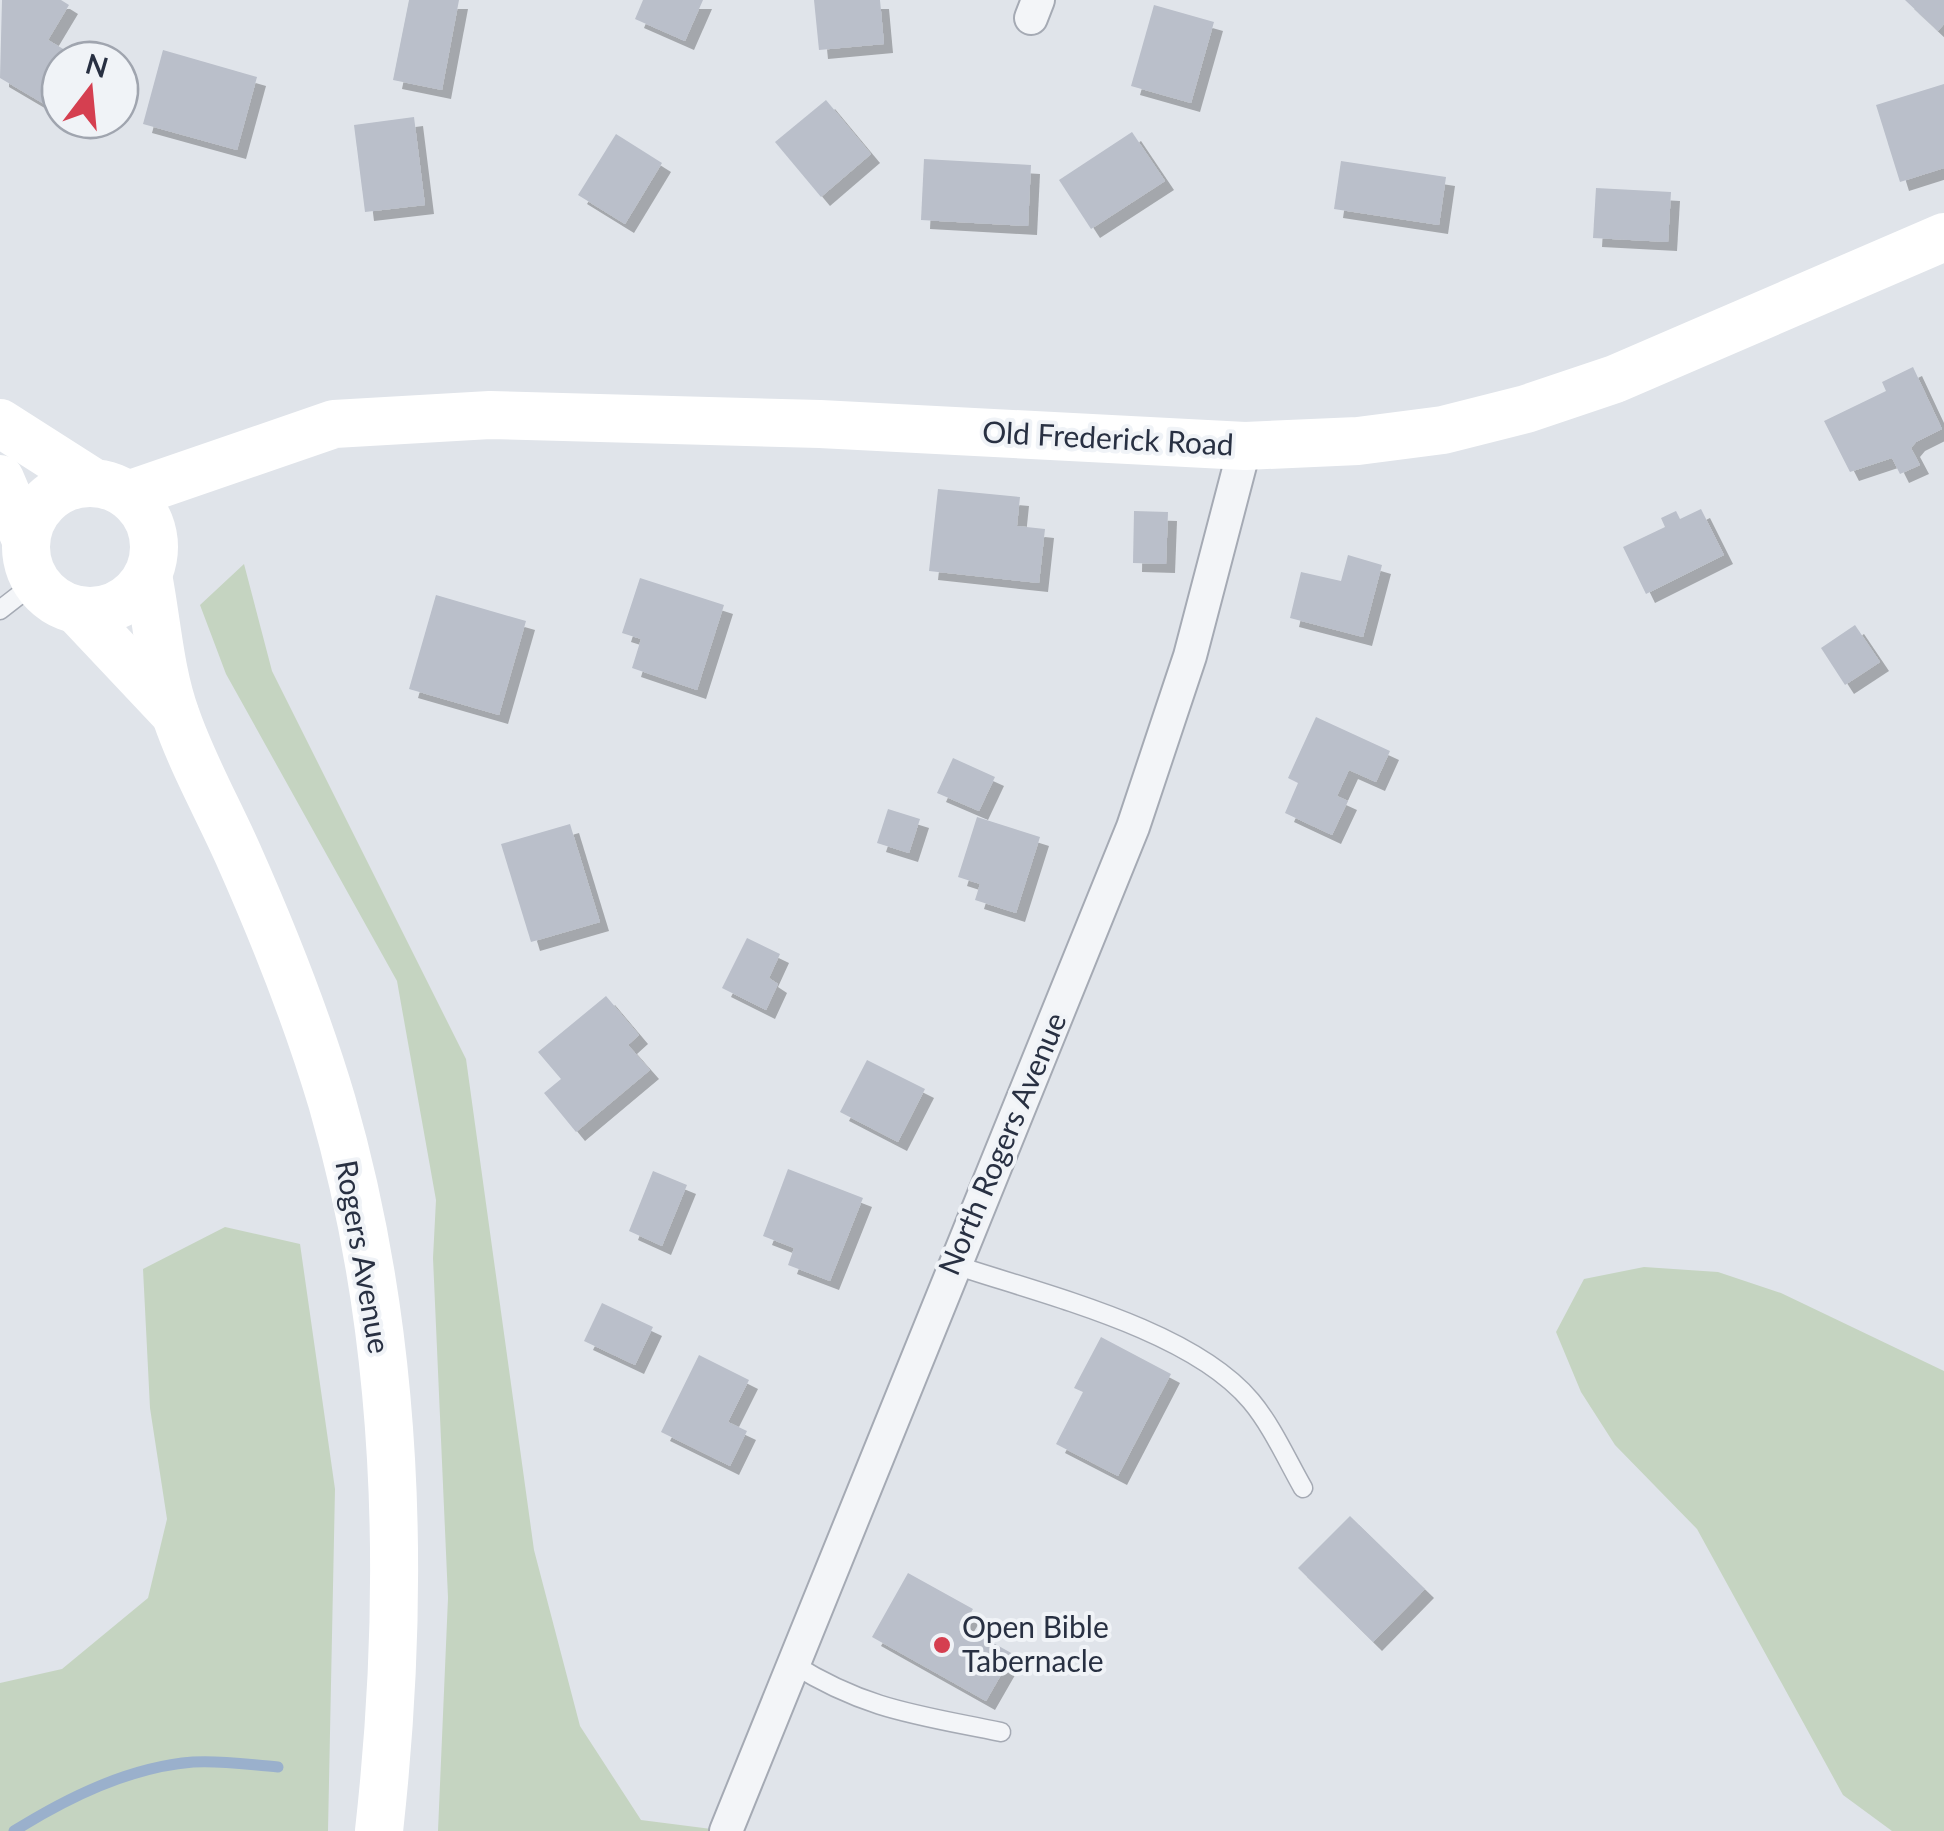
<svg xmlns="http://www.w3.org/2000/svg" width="1944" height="1831" font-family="Lato,sans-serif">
<defs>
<filter id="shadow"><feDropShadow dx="9" dy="9" stdDeviation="0" flood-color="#0004"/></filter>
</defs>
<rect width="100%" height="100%" fill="#e0e4ea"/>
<g fill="#c5d4c1">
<polygon points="244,564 272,671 466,1059 534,1550 580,1726 641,1820 727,1831 438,1831 448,1598 433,1258 436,1200 397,981 226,674 200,605"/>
<polygon points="225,1227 300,1244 335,1489 328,1831 0,1831 0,1683 62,1669 148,1598 167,1519 150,1408 143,1269"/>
<polygon points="1644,1267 1718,1272 1781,1293 1944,1371 1944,1831 1892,1831 1843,1795 1697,1529 1615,1445 1581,1392 1556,1332 1584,1279"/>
</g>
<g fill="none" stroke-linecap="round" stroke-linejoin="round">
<path stroke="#9ab0cc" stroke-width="11" d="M14,1831c53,-33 115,-64 179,-69 28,-2 58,3 85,5"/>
</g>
<g fill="#babfca" filter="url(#shadow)">
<polygon points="2,0 61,0 69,5 48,40 82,60 60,60 56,111 0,78"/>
<polygon points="409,0 459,0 442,90 393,80"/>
<polygon points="643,0 703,0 685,41 635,19"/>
<polygon points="814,0 880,0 884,44 819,50"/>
<polygon points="1905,0 1944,0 1944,24 1938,31"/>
<polygon points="1154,5 1214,22 1191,103 1131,86"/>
<polygon points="163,50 257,77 237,150 143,124"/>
<polygon points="1944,84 1944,168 1900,182 1876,105"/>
<polygon points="826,100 871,154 821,197 775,142"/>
<polygon points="414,117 425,205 365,212 354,125"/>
<polygon points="1132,132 1165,181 1091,229 1059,180"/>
<polygon points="616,134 662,163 625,224 578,195"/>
<polygon points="924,159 1031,165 1028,226 921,220"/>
<polygon points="1341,161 1446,177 1439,225 1334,209"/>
<polygon points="1596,188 1671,192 1668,242 1593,238"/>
<polygon points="1913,367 1942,429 1916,442 1911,448 1920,465 1900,474 1892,458 1850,472 1824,421 1886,391 1882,382"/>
<polygon points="938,489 1020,497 1017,526 1045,529 1039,583 929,571"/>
<polygon points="1701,509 1724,555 1646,594 1623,547 1665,527 1661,518 1676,511 1680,519"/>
<polygon points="1134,511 1168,512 1166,564 1133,563"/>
<polygon points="1348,555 1382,565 1363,637 1290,618 1301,572 1341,581"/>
<polygon points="640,578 724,605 697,690 632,668 641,639 622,633"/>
<polygon points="436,595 526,621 499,715 409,689"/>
<polygon points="1855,625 1880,662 1845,685 1821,648"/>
<polygon points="1316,717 1390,751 1376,782 1349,770 1337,796 1348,801 1332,835 1285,813 1298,783 1288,778"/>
<polygon points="953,758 995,777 979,811 937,793"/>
<polygon points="888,809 920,819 909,853 877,843"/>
<polygon points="977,817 1040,837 1016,913 975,900 980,884 958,877"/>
<polygon points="570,824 600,922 531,942 501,844"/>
<polygon points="747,938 780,954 769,978 778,984 766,1010 722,988"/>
<polygon points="606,996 639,1035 628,1045 650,1070 576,1132 544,1093 561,1079 538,1052"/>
<polygon points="867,1060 925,1089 898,1142 840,1112"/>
<polygon points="788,1169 863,1198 830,1281 788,1265 794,1248 763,1236"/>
<polygon points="653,1171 687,1185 662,1246 629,1231"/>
<polygon points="602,1303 653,1327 635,1365 584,1341"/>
<polygon points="1101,1337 1171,1374 1118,1476 1056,1444 1083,1392 1074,1388"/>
<polygon points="699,1355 749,1380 728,1422 747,1431 730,1466 661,1432"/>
<polygon points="1350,1516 1425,1589 1373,1642 1298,1568"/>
<polygon points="908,1573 973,1609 963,1626 1013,1654 986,1701 872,1637"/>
</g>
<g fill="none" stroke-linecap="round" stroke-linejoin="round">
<g stroke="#a5aab4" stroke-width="21">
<g id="lane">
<polyline points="0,610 36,582"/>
<path d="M952,1264c89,30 239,65 299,137 21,25 36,59 52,87"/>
<path d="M793,1664c73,46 126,51 208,68"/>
</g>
</g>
<g stroke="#a5aab4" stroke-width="36">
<g id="street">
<polyline points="1031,18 1038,0"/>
<polyline points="726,1831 1133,827 1190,656 1245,446"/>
</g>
</g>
<use href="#lane" stroke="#f3f5f8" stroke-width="18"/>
<use href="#street" stroke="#f3f5f8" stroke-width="32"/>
<g stroke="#fff" stroke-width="48">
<polyline points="0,423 94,483"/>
<polyline points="0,479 26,540"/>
<circle cx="90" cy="547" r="64"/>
<polyline points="128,495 334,424 490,415 820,424 1245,446 1358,441 1443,430 1526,409 1615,379 1944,237"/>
<path d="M148,575c9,46 12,98 28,141 16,47 42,93 62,138 36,81 69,164 94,248 68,235 74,488 47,729"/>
<polyline points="77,610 175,714"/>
</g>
</g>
<circle fill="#d53f50" stroke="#f0f3f7" stroke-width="4" cx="942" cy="1645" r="10"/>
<g text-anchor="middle" stroke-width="8" stroke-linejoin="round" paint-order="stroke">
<g font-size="30" fill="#283042" stroke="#f0f3f7">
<text transform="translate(1108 439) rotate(3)" y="10">Old Frederick Road</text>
<text transform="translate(1003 1144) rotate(-67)" y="10">North Rogers Avenue</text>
<text transform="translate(362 1257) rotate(80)" y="10">Rogers Avenue</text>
</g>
<g font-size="30" fill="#283042" stroke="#f0f3f7" text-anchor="start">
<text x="962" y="1638">Open Bible<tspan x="962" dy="34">Tabernacle</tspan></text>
</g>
</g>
<g transform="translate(90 90) rotate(16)"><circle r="48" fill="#f0f3f7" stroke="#a0a5af" stroke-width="2.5"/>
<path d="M0-8L18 38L0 25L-18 38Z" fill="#d53f50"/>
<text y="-15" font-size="28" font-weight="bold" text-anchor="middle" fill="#283042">N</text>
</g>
</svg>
